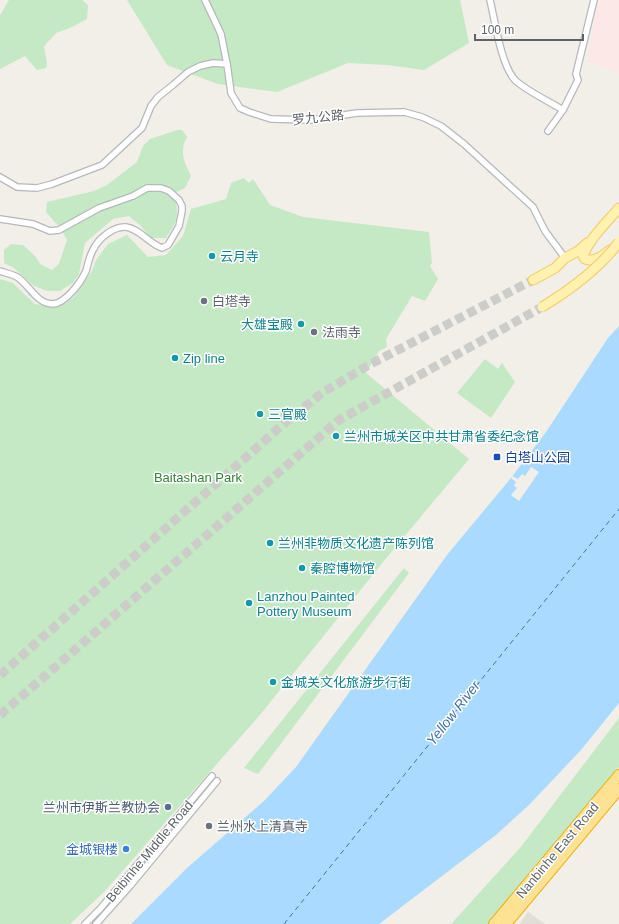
<svg xmlns="http://www.w3.org/2000/svg" width="619" height="924" font-family="Arial,'Noto Sans SC',sans-serif">
<rect width="100%" height="100%" fill="#f1efe8"/>
<polygon fill="#e1ded6" points="528,912 545,924 519,924"/>
<polygon fill="#fce8e6" points="595,0 619,0 619,73 587,61 593,28"/>
<g fill="#c5e8c5">
<polygon points="9,0 82,0 88,5 87,19 70,28 56,33 44,46 47,64 46,68 37,70 25,56 0,69 0,15"/>
<polygon points="127,0 460,0 469,43 424,70 387,65 348,63 277,92 218,84 167,65"/>
<path d="M177,130h5l5,7c-8,14 -3,25 4,39l-6,12 -11,5c5,23 5,25 -8,45h-15l-10,-12 -12,-10 -16,3 -28,24 -6,31 -6,9 -13,8h-12l-14,-5 -20,-18 -10,-5v-13l7,-6 12,1 12,11 5,8 12,6 7,-6 8,-24 -6,-11 -15,-17 1,-10 47,-11 13,-6 30,-23 6,-16 7,-7z"/>
<polygon points="244,178 249,183 253,179 270,205 303,217 429,232 432,263 430,266 438,279 425,301 412,296 386,339 387,347 379,351 366,373 469,459 388,556 259,716 104,892 70,924 0,924 0,279 13,283 21,291 35,304 54,307 66,303 74,297 92,271 96,260 108,244 127,235 148,257 166,255 183,236 191,209 226,199 231,183"/>
<polygon points="485,359 498,369 502,363 515,382 491,418 457,393"/>
<polygon points="404,568 409,573 258,774 244,768"/>
<polygon points="619,718 619,767 489,924 451,924 520,848"/>
</g>
<polygon fill="#aadaff" points="619,326 619,703 581,750 529,805 496,835 379,924 131,924 187,868 264,801 296,767 447,555 511,478 546,432 608,338"/>
<polygon fill="#f1efe8" points="531,467 539,472 519,501 511,495 517,488 514,485 516,482 511,478 512,476 518,479 522,474 525,476"/>
<g fill="none" stroke-linecap="round" stroke-linejoin="round">
<polyline stroke="#4174aa" stroke-width="1" stroke-dasharray="5 4" stroke-linecap="butt" points="284,924 619,509"/>
<g stroke="#ccccc8" stroke-width="9" stroke-dasharray="9 4.5" stroke-linecap="butt">
<polyline points="0,675 287,421 322,393 367,366 533,280"/>
<polyline points="0,715 339,420 542,307"/>
</g>
<g stroke="#b5b8bc" stroke-width="8">
<g id="street">
<polyline points="205,0 221,34 227,64"/>
<path d="M490,0c5,21 11,65 25,80 10,10 35,22 48,30"/>
<polyline points="548,131 563,110 578,80 576,74 594,0"/>
<polyline points="0,177 17,187 37,188 52,184 102,165 142,128 151,106 158,97 173,85 188,72 200,66 213,63 227,64 231,93 240,108 249,112 271,119 311,120 357,113 404,112 422,117 441,126 464,144 533,207 545,231 565,258"/>
<path d="M0,219l33,5 17,7 9,-1 40,-22 34,-12 14,-8h14l8,3 10,9 3,6v5l-3,15 -8,14 -3,5 -6,3c-14,-5 -22,-19 -36,-21 -13,-1 -28,12 -33,23 -4,7 -5,14 -7,21 -5,11 -20,32 -33,33 -17,0 -24,-20 -36,-27 -5,-3 -12,-4 -17,-6"/>
<polyline points="85,924 100,909 212,776"/>
<polyline points="96,924 130,886 217,781"/>
</g>
</g>
<g stroke="#f2c960" stroke-width="11">
<g id="primary">
<path d="M610,250c-7,6 -16,13 -25,9l-2,-3c7,-18 23,-33 36,-48"/>
<polyline points="533,280 555,268 565,258 578,251 587,243"/>
</g>
</g>
<g stroke="#f9ab00" stroke-width="12">
<g id="highway">
<polyline points="494,924 619,775"/>
<polyline points="506,924 619,789"/>
</g>
</g>
<use href="#street" stroke="#fff" stroke-width="5.5"/>
<use href="#primary" stroke="#fff2af" stroke-width="9"/>
<use href="#highway" stroke="#fde293" stroke-width="10"/>
<g stroke="#f2c960" stroke-width="11" stroke-linecap="butt">
<path id="primary-bridge" d="M542,307c28,-17 57,-38 77,-65"/>
</g>
<use href="#primary-bridge" stroke="#fff2af" stroke-width="9"/>
</g>
<g fill="#0f9aa8" stroke="#fff" stroke-width="1.5">
<circle cx="212" cy="256" r="4"/>
<circle cx="301" cy="324" r="4"/>
<circle cx="175" cy="358" r="4"/>
<circle cx="260" cy="414" r="4"/>
<circle cx="336" cy="436" r="4"/>
<circle cx="270" cy="543" r="4"/>
<circle cx="302" cy="568" r="4"/>
<circle cx="249" cy="603" r="4"/>
<circle cx="273" cy="682" r="4"/>
</g>
<g fill="#6b7280" stroke="#fff" stroke-width="1.5">
<circle cx="204" cy="301" r="4"/>
<circle cx="314" cy="332" r="4"/>
<circle cx="209" cy="826" r="4"/>
</g>
<rect fill="#1a4fb4" stroke="#fff" stroke-width="1.5" x="493" y="453" width="8" height="8" rx="2"/>
<circle fill="#5c6f8a" stroke="#fff" stroke-width="1.5" cx="168" cy="807" r="4"/>
<circle fill="#3f7fe0" stroke="#fff" stroke-width="1.5" cx="126" cy="849" r="4"/>
<g text-anchor="middle" stroke-width="3" stroke-linejoin="round" paint-order="stroke">
<g font-size="13" fill="#5f6368" stroke="#fff">
<text transform="translate(318 117) rotate(-6)" y="5">罗九公路</text>
<text transform="translate(557 850) rotate(-50)" y="5">Nanbinhe East Road</text>
<text transform="translate(149 851) rotate(-50)" y="5">Beibinhe Middle Road</text>
</g>
<g font-size="13" fill="#0d838f" stroke="#fff" text-anchor="start">
<text x="220" y="261">云月寺</text>
<text x="293" y="329" text-anchor="end">大雄宝殿</text>
<text x="183" y="363">Zip line</text>
<text x="268" y="419">三官殿</text>
<text x="344" y="441">兰州市城关区中共甘肃省委纪念馆</text>
<text x="278" y="548">兰州非物质文化遗产陈列馆</text>
<text x="310" y="573">秦腔博物馆</text>
<text x="257" y="601">Lanzhou Painted<tspan x="257" dy="15">Pottery Museum</tspan></text>
<text x="281" y="687">金城关文化旅游步行街</text>
</g>
<g font-size="13" fill="#5b616d" stroke="#fff" text-anchor="start">
<text x="212" y="306">白塔寺</text>
<text x="322" y="337">法雨寺</text>
<text x="217" y="831">兰州水上清真寺</text>
</g>
<g font-size="13" fill="#164399" stroke="#fff" text-anchor="start">
<text x="505" y="462">白塔山公园</text>
</g>
<g font-size="13" fill="#348238" stroke="#fff">
<text x="198" y="482">Baitashan Park</text>
</g>
<g font-size="13" fill="#4e5e75" stroke="#fff" text-anchor="end">
<text x="160" y="812">兰州市伊斯兰教协会</text>
</g>
<g font-size="13" fill="#366cbe" stroke="#fff" text-anchor="end">
<text x="118" y="854">金城银楼</text>
</g>
<g font-size="14" font-style="italic" fill="#4174aa" stroke="#fff">
<text transform="translate(453 713) rotate(-52)" y="5">Yellow River</text>
</g>
</g>
<path d="M475 34v6h108v-6" fill="none" stroke="#5f6368" stroke-width="2"/>
<text x="481" y="34" font-size="12" fill="#5f6368" stroke="#ffffff" stroke-width="3" paint-order="stroke">100 m</text>
</svg>
